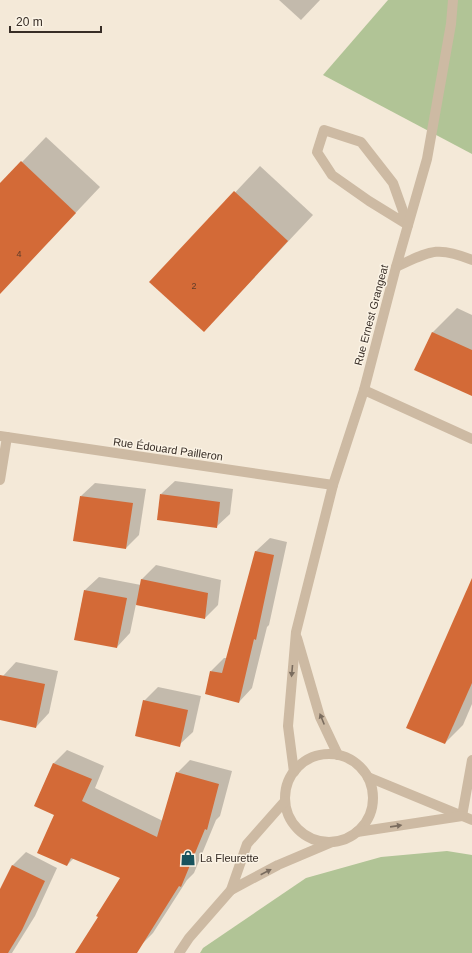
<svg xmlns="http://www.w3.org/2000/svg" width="472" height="953" font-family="Helvetica,sans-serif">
<rect width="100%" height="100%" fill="#f4e9d8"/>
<g fill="#b1c496">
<polygon points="388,0 472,0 472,154 323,75"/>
<polygon points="447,851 472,855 472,953 200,953 203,948 306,878 381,857"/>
</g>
<g fill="#0003">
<polygon points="279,0 320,0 301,20"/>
<polygon points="46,137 100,187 0,293 0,185"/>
<polygon points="260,166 313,215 204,331 151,282"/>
<polygon points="457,308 472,315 472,395 415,369 433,332"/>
<polygon points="175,481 233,489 230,514 216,527 161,494"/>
<polygon points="95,483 146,489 139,535 126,548 81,496"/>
<polygon points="270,538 287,542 269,625 267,627 252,688 239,702 211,671 224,658 227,658 256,551"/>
<polygon points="156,565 221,580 218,605 205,618 136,604 130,633 117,647 85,590 99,577 141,585 142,579"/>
<polygon points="472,581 472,704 463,725 445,743"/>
<polygon points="16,662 58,671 49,713 36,727 0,719 0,688 3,676"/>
<polygon points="158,687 201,696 193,732 179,745 144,701"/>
<polygon points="67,750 104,766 95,788 163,821 177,773 190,760 232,771 220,816 216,820 194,873 187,880 153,933 140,946 121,953 76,953 100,917 121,877 74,858 67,865 55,815 35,805 54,763"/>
<polygon points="26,852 57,868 35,916 12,953 0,953 0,891 13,865"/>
</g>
<g fill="#d36a37">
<polygon points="21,161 76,213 0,294 0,183"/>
<polygon points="234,191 288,241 204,332 149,282"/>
<polygon points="432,332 472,350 472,396 414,370"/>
<polygon points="160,494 220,502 217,528 157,520"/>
<polygon points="80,496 133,503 126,549 73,541"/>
<polygon points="255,551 274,555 256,640 254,639 239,703 205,694 210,671 222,673"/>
<polygon points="472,578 472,683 445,744 406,728"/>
<polygon points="141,579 208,593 205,619 136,605"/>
<polygon points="84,590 127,598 117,648 74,640"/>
<polygon points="0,675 45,684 36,728 0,720"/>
<polygon points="143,700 188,710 180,747 135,736"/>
<polygon points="53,763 92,779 82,801 157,837 176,772 219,784 207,830 205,829 181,887 179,886 137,953 75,953 98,917 96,916 120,878 71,858 67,866 37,853 54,815 34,806"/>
<polygon points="12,865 45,881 22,930 8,953 0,953 0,889"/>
</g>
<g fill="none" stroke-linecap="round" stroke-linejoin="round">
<g stroke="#cdbaa3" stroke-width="10">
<polygon points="324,130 361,142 393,183 408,225 369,201 332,175 317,152"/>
<path d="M396,267c33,-15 40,-22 76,-7"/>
<polyline points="364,390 472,439"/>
<polyline points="0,436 333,485"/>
<polyline points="0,480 7,437"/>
<polyline points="297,638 320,717 338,755"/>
<circle cx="329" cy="798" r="44"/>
<polyline points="294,772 288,726 296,632 333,485 364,390 396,267 427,159 451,24 453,0"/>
<polyline points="368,777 472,820"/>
<polyline points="462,816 472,760"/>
<polyline points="357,832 462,816"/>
<polyline points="231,890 278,865 330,843"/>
<polyline points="179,953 189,938 231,890 247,844 285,801"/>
</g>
</g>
<defs><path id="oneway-solid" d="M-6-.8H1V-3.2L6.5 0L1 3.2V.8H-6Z"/></defs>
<g fill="#7a6c5e">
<use href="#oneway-solid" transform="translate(292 671) rotate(95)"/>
<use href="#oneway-solid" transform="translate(322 719) rotate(-112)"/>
<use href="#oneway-solid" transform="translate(396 826) rotate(-8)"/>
<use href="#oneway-solid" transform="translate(266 872) rotate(-27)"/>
</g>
<defs>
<g id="shop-bare" transform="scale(1.2)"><path d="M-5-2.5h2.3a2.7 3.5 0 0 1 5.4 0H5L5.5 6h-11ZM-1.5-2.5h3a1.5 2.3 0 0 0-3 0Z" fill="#17525d" stroke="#fbf3e5" stroke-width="2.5" paint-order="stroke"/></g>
</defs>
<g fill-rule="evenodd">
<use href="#shop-bare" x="188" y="858"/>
</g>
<g text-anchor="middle" stroke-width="3" stroke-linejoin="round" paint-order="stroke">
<g font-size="9" fill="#5e3c2a">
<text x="19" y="257">4</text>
<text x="194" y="289">2</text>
</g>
<g font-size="11" fill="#372d26" stroke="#fbf3e5">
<text transform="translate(371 315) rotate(-75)" y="4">Rue Ernest Grangeat</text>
<text transform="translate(168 449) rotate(8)" y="4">Rue Édouard Pailleron</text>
</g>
<g font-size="11" fill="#372d26" stroke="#fbf3e5" text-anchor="start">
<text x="200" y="862">La Fleurette</text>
</g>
</g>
<path d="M10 26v6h91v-6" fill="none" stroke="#372d26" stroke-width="2"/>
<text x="16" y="26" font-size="12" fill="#372d26" stroke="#fbf3e5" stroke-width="3" paint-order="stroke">20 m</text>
</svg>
